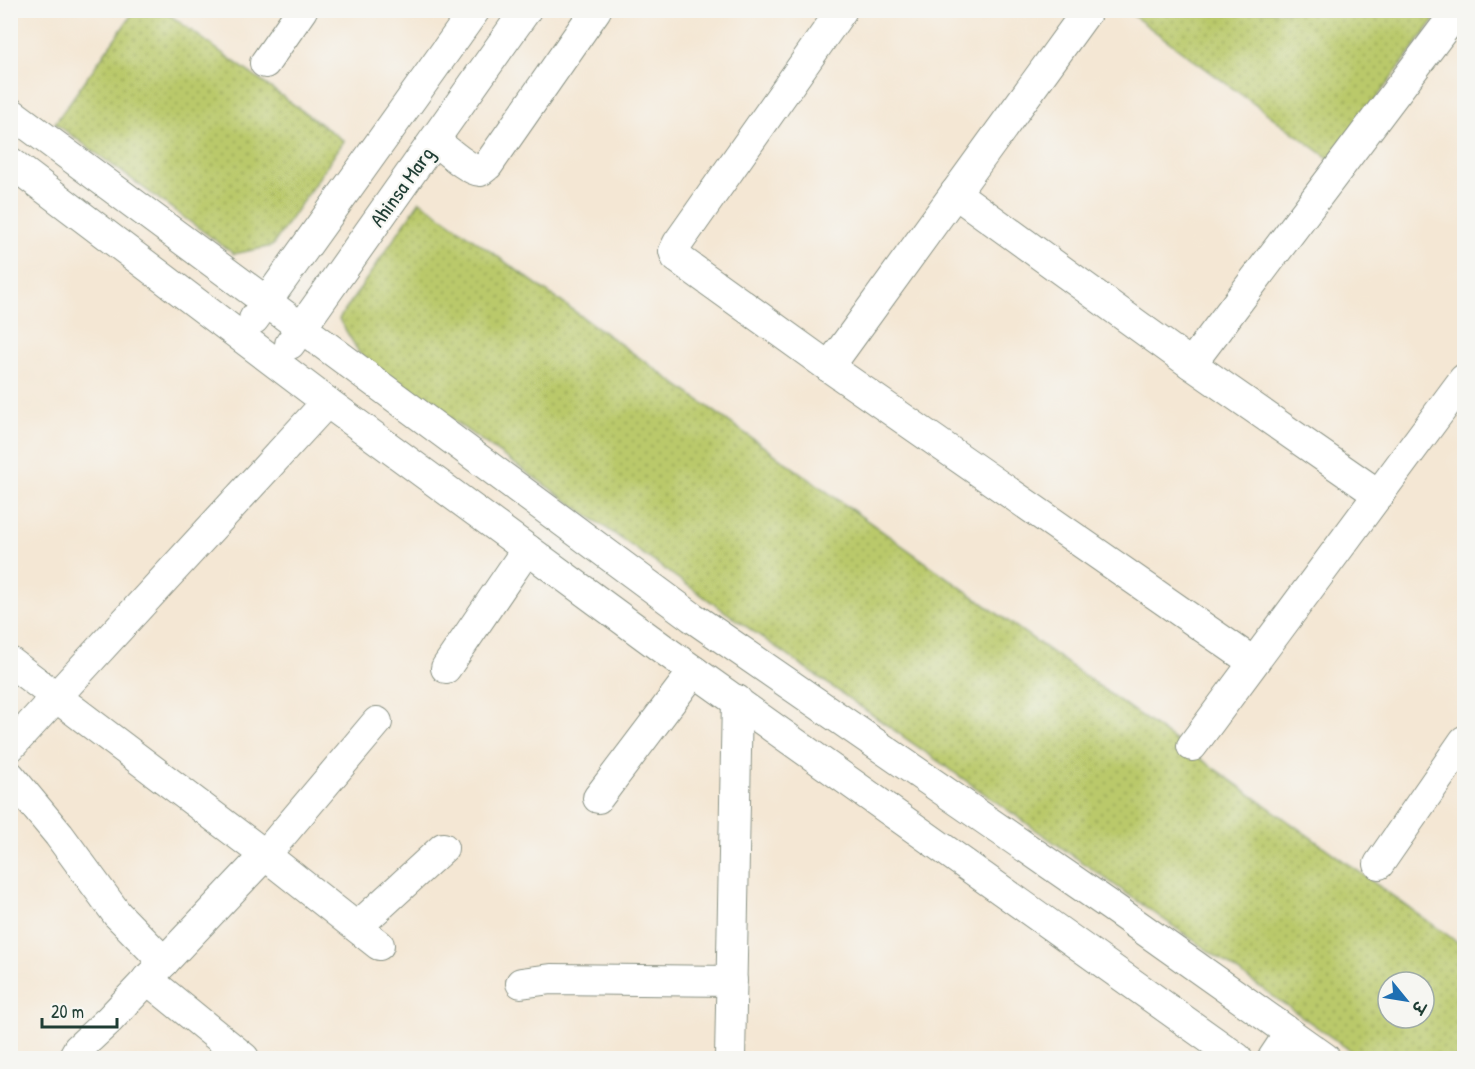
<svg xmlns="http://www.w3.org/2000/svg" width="1475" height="1069" font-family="'Patrick Hand','Playpen Sans Deva',sans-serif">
<defs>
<pattern id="park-dots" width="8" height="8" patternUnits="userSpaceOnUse" patternTransform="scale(1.5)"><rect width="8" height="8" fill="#bac96b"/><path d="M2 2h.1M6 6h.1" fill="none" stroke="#97a459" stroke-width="1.8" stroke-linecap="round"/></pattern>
</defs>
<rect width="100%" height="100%" fill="#f6f6f2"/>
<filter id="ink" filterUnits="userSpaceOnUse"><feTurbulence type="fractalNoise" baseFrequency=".0167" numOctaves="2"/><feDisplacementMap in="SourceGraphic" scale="12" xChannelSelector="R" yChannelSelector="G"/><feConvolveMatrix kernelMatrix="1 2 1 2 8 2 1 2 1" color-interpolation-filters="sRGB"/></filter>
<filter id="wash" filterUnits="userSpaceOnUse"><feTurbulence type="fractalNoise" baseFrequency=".008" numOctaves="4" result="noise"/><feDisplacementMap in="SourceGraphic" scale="24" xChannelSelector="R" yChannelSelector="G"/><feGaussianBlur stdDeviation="1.35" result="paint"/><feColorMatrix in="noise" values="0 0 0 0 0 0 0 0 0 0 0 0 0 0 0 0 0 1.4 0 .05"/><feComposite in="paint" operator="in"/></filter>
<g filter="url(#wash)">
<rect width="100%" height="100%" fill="#f4e7d4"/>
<g fill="url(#park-dots)" stroke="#6c8350" stroke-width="1.5" fill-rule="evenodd">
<polygon points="135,10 164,11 344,141 272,246 234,254 55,123"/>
<polygon points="1127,11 1441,11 1331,160"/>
<path d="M420,201l1044,746v111h-103l-1000,-702 -22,-37zM1388,982h36v36h-36z"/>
</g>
</g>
<g filter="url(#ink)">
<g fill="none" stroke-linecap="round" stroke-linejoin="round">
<g stroke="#8a9284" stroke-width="32">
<g id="minor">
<polyline points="842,10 678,243 674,251 676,257 829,367 1253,662"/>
<polyline points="265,63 302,10"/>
<polyline points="10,112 692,617 1112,907 1325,1058"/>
<path d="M435,141c8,6 36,31 45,30 3,-1 5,-4 8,-6l108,-155"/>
<polyline points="10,162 327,402 663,649 1237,1058"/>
<polyline points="955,193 1191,364 1379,495"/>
<polyline points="254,319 475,10"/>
<polyline points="290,344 526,10"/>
<polyline points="1191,364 1458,10"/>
<polyline points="829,367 1088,10"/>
<polyline points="10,662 265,855 379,945"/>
<polyline points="446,668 527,549"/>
<polyline points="1192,746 1464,379"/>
<polyline points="10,747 327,402"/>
<polyline points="10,776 59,835 117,914 164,962"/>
<polyline points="598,798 694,671"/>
<polyline points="1379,864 1464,741"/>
<polyline points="357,927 443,848"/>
<polyline points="147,979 244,1058"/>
<polyline points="521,983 551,979 732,981"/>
<polyline points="73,1058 78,1049 109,1020 265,855 377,722"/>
<polyline points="730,1058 737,700"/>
<polyline points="1273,1058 1289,1034"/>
</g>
</g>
<use href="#minor" stroke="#fff" stroke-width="30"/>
</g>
</g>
<g text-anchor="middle" stroke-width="4.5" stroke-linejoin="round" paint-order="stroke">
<g font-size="21" fill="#1f3d34" stroke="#f6f6f2">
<text transform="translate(402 187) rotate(-54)" y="7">Ahinsa Marg</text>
</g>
</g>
<rect width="1475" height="1069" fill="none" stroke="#f6f6f2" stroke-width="36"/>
<g transform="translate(1406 1000) rotate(120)"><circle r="28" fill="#f6f6f2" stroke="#a0aca6" stroke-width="1.5"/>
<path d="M0-4.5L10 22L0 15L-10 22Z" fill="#1f6fb2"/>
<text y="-9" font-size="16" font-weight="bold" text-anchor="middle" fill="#1f3d34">उ</text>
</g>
<path d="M42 1018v9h75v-9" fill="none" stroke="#1f3d34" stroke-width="3"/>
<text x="51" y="1018" font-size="18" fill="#1f3d34" stroke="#f6f6f2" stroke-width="4.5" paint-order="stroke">20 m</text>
</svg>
